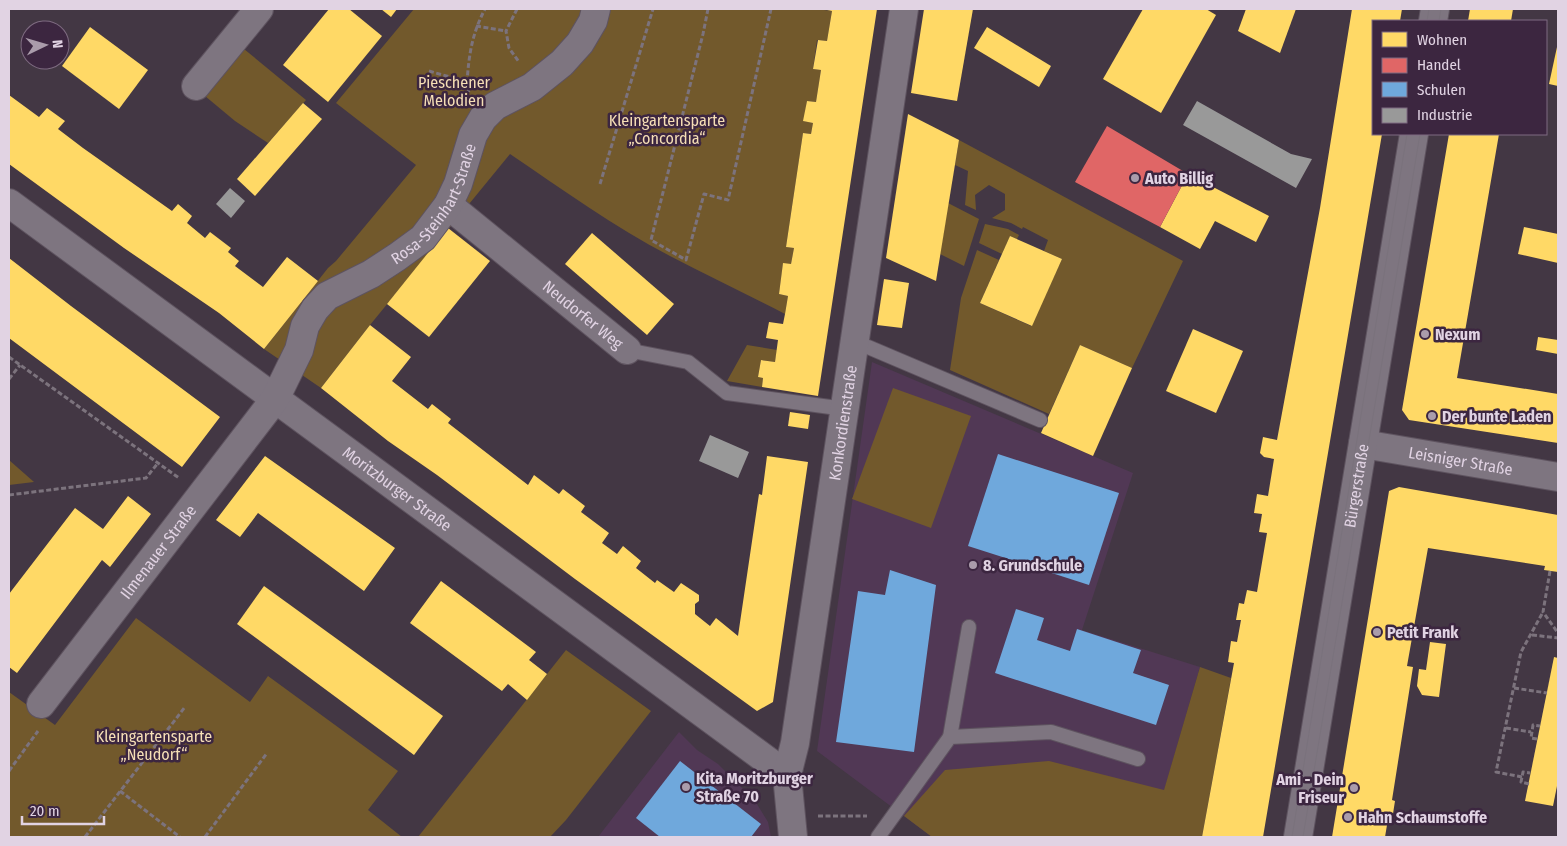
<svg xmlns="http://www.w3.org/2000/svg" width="1567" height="846" font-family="'Fira Sans Condensed',sans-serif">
<rect width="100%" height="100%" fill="#433744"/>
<g fill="#513855">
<polygon points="872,362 1133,473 1082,630 1200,667 1164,791 932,837 817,751"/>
<polygon points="679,732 697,750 718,764 755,801 768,822 771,837 598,837"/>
</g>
<g fill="#72592c">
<path d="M414,9h410v1l8,1 -5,30 -10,-1 -4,29 8,1 -5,32 -9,-1 -3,20 9,2 -2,11 -8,-1 -17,114 8,1 -3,16h-8l-4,30 9,2 -3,18c-38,-20 -77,-38 -115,-58 -56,-29 -108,-67 -160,-102l-140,171 -49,63 -57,-39 64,-81 8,-7 80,-96 -80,-62z"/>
<polygon points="244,49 306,100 268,143 235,121 205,96"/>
<polygon points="959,140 1183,261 1132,368 1080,345 1049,414 950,370 961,298 977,250 999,260 980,303 1031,326 1062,259 1044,251 1048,240 1023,227 1022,229 1011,223 992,218 1005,210 1005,194 989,185 975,195 976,210 965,205 968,171 955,165"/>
<polygon points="948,203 979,219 964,266 940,254"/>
<polygon points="985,224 1008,229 1019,235 1017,239 1010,236 1002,254 979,243"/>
<polygon points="747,345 777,350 775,362 761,360 758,377 763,378 762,387 727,381"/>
<polygon points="893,388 971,416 931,528 852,499"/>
<polygon points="9,460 34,482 9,485"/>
<polygon points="136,618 250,702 268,676 398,771 368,810 402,837 9,837 9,692 55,725"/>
<polygon points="566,650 651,711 566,820 550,837 418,837"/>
<polygon points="1200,667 1231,678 1202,837 932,837 904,816 945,770 1049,761 1164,790"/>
</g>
<g fill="#ffd966">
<polygon points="329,9 349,9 382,36 328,102 283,65"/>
<polygon points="381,9 397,9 391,17"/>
<polygon points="822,9 877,9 818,396 762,387 763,378 758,377 761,360 775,362 778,340 766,338 769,322 783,324 785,314 788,296 779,294 783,263 791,264 794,248 786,247 803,133 811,134 813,123 803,121 807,101 816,102 821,70 813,69 818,40 827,41 832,11"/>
<polygon points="924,9 973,9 957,101 911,93"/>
<polygon points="1143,9 1206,9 1216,15 1161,113 1103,79"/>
<polygon points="1246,9 1296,9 1280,53 1238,31"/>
<polygon points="1352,9 1402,9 1400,21 1373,21 1373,134 1382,134 1263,837 1202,837 1234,663 1228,662 1231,641 1237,642 1241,620 1236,620 1239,603 1244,604 1247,590 1257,592 1267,533 1259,532 1262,514 1254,513 1257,494 1268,496 1274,459 1264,457 1260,453 1263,437 1277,440 1320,208"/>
<polygon points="1470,9 1513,9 1511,21 1468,21"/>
<polygon points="90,27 148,70 119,109 62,66"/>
<polygon points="987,27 1051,66 1039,87 974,48"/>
<polygon points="1557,47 1558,47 1558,86 1549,84"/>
<polygon points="9,95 39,117 47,108 65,121 58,129 83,148 172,211 178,204 192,216 187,223 205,238 210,232 231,248 228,252 239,261 235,266 263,287 287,257 318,281 264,349 219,313 124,248 9,164"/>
<polygon points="303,103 322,119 255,196 237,179"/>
<polygon points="908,114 959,140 936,281 886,258"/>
<polygon points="1449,134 1499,134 1457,378 1558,394 1558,443 1409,420 1402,410"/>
<polygon points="1188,174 1269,216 1256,242 1215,221 1200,249 1160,227"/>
<polygon points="1524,227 1558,234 1558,263 1518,254"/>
<polygon points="448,228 490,261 429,337 387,304"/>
<polygon points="592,233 674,304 647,335 565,264"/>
<polygon points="1010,236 1062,259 1032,326 980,303"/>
<polygon points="9,258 71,306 220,417 182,467 9,338"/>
<polygon points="884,279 909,283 902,328 877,325"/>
<polygon points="370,325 411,357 392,381 428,409 432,404 451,419 448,423 528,485 534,475 559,494 563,489 585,506 581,512 609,533 602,543 617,554 623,546 641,561 636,568 655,583 657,580 674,592 681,583 699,595 699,601 695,604 695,614 710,626 716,618 738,636 759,494 762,495 767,456 808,462 773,702 757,711 575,579 437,475 388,441 321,388"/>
<polygon points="1193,329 1243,351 1216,413 1166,391"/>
<polygon points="1538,337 1558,340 1558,354 1536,350"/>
<polygon points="1080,345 1132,368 1093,456 1041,433"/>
<polygon points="790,412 810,415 808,429 788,426"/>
<polygon points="265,456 395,548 364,591 258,513 240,537 216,520"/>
<polygon points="1399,487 1558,515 1558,572 1544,570 1545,566 1428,548 1407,666 1413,667 1392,800 1395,801 1392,820 1388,819 1385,837 1332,837 1389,491"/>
<polygon points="128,496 151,514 110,567 102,560 17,673 9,667 9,594 75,508 103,529"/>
<polygon points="441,581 536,652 529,660 547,674 527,700 508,684 502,691 410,623"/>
<polygon points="264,586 443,716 414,755 237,624"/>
<polygon points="1430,642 1446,644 1439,697 1422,695 1417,686 1419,669 1426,670"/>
<polygon points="1554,657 1558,658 1558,781 1553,806 1525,801"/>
</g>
<polygon fill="#e06666" points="1107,126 1188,174 1160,227 1075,182"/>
<g fill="#6fa8dc">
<polygon points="998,454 1119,493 1089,585 968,546"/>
<polygon points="890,570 936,585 914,752 836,742 858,591 885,595"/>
<polygon points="1016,609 1044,618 1037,640 1070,651 1077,629 1141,650 1133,673 1169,685 1156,725 995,673"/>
<polygon points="680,761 761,824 751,837 660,837 636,818"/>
</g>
<g fill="#999">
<polygon points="1197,101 1291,154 1312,159 1296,188 1183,125"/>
<polygon points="230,188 245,201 231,218 216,204"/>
<polygon points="710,435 749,452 738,478 699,461"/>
</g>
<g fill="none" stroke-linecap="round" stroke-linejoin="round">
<g stroke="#5e535f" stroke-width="16">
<g id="service">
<polyline points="854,345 868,347 1040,420"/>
<polyline points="627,350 688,362 727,393 845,409"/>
<polyline points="950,737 969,627"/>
<polyline points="878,837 950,737 1051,732 1138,759"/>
</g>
</g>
<g stroke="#5e535f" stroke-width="30">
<g id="minor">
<polyline points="196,86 259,9"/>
<path id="s1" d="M9,203l778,572"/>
<path id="s2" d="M448,205l179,145"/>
<path id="s3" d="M1363,444l195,33"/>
<path id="s4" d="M41,704l234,-305 24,-49 6,-24 10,-17 12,-13 44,-22 26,-17 26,-19 25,-33 10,-21 15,-49 10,-17 12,-12 37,-19 30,-24 18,-20 13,-22 3,-12"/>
<path id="s5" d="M793,837l-6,-62 8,-32 109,-734"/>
</g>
</g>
<g stroke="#5e535f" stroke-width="30">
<g id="tertiary">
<polyline points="1433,21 1435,9"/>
<path id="s6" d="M1298,837l116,-703"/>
</g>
</g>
<g stroke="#7c737d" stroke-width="3" stroke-dasharray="5 2.5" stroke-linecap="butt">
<polyline points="517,9 506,31 509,48 519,62"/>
<polyline points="708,9 703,34 651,240 686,260 704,194 728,200 771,9"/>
<polyline points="476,26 506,31"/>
<polyline points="429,71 467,82 469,94"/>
<path d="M474,87l-7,-5c2,-28 5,-48 18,-73"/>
<polyline points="600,184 653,9"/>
<polyline points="9,357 179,478"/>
<polyline points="9,379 20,365"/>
<polyline points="9,495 146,478 158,463"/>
<polyline points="1550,571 1543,612 1558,633"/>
<polyline points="1532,635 1558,638"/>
<polyline points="1514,688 1547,693"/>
<polyline points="1506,728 1531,732"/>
<polyline points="1537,739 1531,738 1533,725 1540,726"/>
<polyline points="9,771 38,731"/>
<polyline points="1522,777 1496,772 1521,652 1543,612"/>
<polyline points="1529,784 1521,782 1523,772 1530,773"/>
<polyline points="120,791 180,837"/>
<polyline points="818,816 867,816"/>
<polyline points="85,837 185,707"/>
<polyline points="205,837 267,753"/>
</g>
<use href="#service" stroke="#7e7580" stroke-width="14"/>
<use href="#minor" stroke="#7e7580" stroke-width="28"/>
<use href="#tertiary" stroke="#7e7580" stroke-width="28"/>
<g stroke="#7a727c" stroke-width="1">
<polyline points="1427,21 1429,9"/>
<polyline points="1439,21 1441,9"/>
<polyline points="1292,837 1407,134"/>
<polyline points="1303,837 1420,134"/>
</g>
</g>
<g fill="#aa9cab" stroke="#3c2640" stroke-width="2">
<circle cx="1135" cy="178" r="5"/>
<circle cx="1425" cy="334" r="5"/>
<circle cx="1432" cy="416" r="5"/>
<circle cx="973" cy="565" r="5"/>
<circle cx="1377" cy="632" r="5"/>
<circle cx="686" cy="787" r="5"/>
<circle cx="1354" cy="788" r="5"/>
<circle cx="1348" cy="817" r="5"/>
</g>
<g text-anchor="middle" stroke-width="5" stroke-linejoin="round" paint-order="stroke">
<g font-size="16" fill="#f6dfb6" stroke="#3c2640">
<text x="454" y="88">Pieschener<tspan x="454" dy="18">Melodien</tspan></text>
<text x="667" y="126">Kleingartensparte<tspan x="667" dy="18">„Concordia“</tspan></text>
<text x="154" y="742">Kleingartensparte<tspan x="154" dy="18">„Neudorf“</tspan></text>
</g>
<g font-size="16" font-weight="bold" fill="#e1d3e3" stroke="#3c2640" text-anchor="start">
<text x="1145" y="184">Auto Billig</text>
<text x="1435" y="340">Nexum</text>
<text x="1442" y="422">Der bunte Laden</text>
<text x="983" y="571">8. Grundschule</text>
<text x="1387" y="638">Petit Frank</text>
<text x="696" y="784">Kita Moritzburger<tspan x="696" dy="18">Straße 70</tspan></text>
<text x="1344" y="785" text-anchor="end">Ami - Dein<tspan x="1344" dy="18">Friseur</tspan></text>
<text x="1358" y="823">Hahn Schaumstoffe</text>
</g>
<g font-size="16" fill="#e1d3e3" stroke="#3c2640">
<text dy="6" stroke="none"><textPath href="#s4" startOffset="648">Rosa-Steinhart-Straße</textPath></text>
<text dy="6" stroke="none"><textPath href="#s2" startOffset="174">Neudorfer Weg</textPath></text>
<text dy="6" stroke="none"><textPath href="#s5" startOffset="419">Konkordienstraße</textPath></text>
<text dy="6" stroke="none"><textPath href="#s3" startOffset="99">Leisniger Straße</textPath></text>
<text dy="6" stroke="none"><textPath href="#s6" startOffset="356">Bürgerstraße</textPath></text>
<text dy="6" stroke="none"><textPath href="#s1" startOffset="482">Moritzburger Straße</textPath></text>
<text dy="6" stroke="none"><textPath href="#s4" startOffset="192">Ilmenauer Straße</textPath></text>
</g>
</g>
<rect width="1567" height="846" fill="none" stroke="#e1d3e3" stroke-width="20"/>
<rect x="1372" y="20" width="175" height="115" fill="#3c2640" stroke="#7e6b81"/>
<rect x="1382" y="32" width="25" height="15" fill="#ffd966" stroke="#7e6b81"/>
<text x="1417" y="45" font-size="15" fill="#e1d3e3">Wohnen</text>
<rect x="1382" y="58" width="25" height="15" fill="#e06666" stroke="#7e6b81"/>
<text x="1417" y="70" font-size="15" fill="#e1d3e3">Handel</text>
<rect x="1382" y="82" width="25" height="15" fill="#6fa8dc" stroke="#7e6b81"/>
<text x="1417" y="95" font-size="15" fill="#e1d3e3">Schulen</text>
<rect x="1382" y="108" width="25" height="15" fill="#999999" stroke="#7e6b81"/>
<text x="1417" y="120" font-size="15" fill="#e1d3e3">Industrie</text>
<g transform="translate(45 45) rotate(85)"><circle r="24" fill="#3c2640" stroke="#7e6b81"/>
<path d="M0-4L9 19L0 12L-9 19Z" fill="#aa9cab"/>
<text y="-8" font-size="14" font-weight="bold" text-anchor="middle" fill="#e1d3e3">N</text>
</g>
<path d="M22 816v8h82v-8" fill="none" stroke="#e1d3e3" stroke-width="2.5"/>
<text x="30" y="816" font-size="15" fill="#e1d3e3" stroke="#3c2640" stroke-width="4" paint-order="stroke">20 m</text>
</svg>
